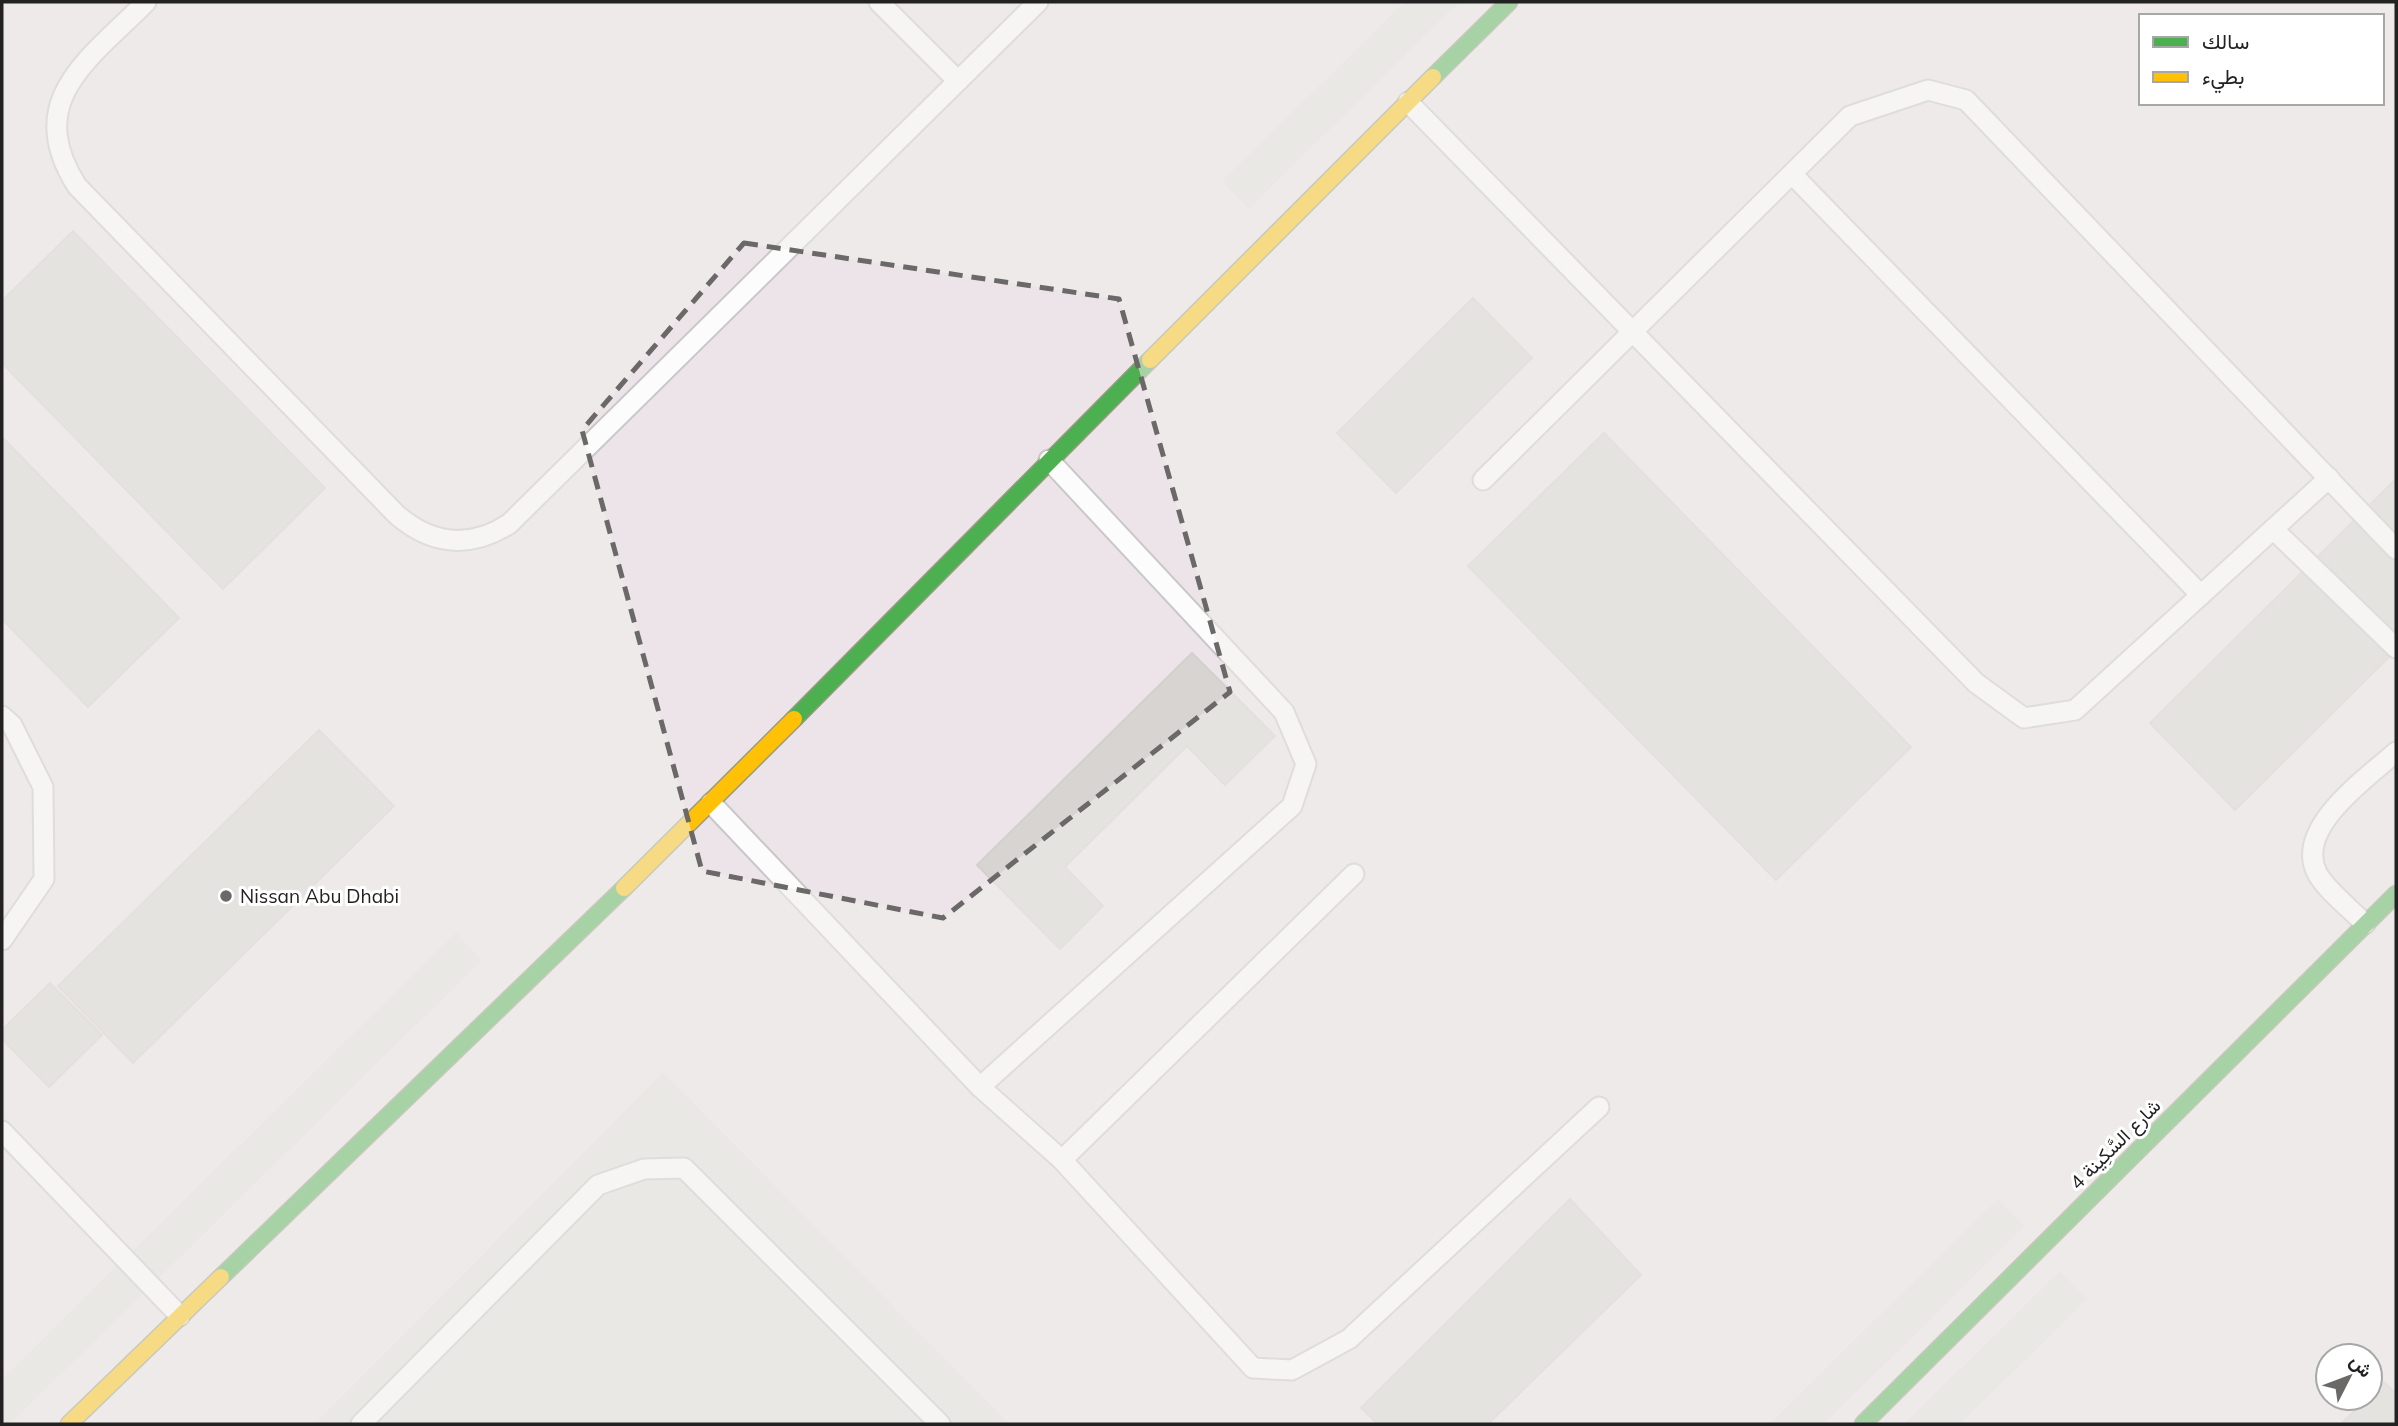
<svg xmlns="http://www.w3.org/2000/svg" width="2398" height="1426" font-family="Mulish,Vazirmatn,sans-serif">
<rect width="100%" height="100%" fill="#f0eeeb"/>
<path fill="#ede4e9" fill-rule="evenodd" d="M2,2h2394v1422h-2394zM2141,16h241v87h-241zM2328,1356h42v42h-42z"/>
<g fill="#e0dfde">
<polygon points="1405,2 1459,2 1249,209 1222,181"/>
<polygon points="456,933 482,960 10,1424 2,1424 2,1379"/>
<polygon points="663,1072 1009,1424 315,1424"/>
<polygon points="1998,1199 2025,1226 1824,1424 1769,1424"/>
<polygon points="2060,1271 2087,1299 1960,1424 1904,1424"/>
</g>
<g fill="#d7d4d2" stroke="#d3d0cc" stroke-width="2">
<polygon points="73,231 325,488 223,589 2,363 2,301"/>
<polygon points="1473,298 1532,358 1396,493 1337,433"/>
<polygon points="1604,433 1911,747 1776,880 1468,566"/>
<polygon points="2,437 179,618 88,707 2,619"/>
<polygon points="2396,479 2396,650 2235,810 2150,723"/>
<polygon points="1192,653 1275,736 1225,785 1187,746 1065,867 1103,906 1060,949 977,865"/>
<polygon points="319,730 394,806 133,1063 58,986"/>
<polygon points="50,983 102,1035 49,1087 2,1039 2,1030"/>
<polygon points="1570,1199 1641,1275 1488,1424 1378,1424 1361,1408"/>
<polygon points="2384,1382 2396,1394 2396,1424 2341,1424"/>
</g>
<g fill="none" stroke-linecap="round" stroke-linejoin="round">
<g stroke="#c9c8c7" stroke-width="23">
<g id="lane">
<path d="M146,2c-56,57 -124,98 -69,184l320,329c35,30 73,34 112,9l529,-522"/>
<polyline points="879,2 958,81"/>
<polyline points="1408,102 1976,683 2024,718 2075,710 2329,478"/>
<polyline points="1792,174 2201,595"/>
<polyline points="1483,480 1850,116 1928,90 1966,100 2396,549"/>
<polyline points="2273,529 2396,648"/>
<polyline points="2,716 12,725 43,787 44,879 2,940"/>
<polyline points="711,803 980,1087 1062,1160 1253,1368 1292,1370 1349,1339 1599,1107"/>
<path d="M2365,924c-12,-13 -40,-35 -48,-51 -23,-45 50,-95 79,-121"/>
<polyline points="980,1087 1292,806 1306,764 1284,712 1049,460"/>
<polyline points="2,1131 180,1316"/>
<polyline points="1062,1160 1354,874"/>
<polyline points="361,1424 598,1185 644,1169 684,1168 940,1424"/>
</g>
</g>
<g stroke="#999a82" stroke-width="19">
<g id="fast">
<polyline points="1433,77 1509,2"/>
<polyline points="794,719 1150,360"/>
<polyline points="221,1277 624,888"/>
<polyline points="1863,1424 2396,894"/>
</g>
</g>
<g stroke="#999a82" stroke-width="19">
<g id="slow">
<polyline points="1150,360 1433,77"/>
<polyline points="624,888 794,719"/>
<polyline points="69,1424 221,1277"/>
</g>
</g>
<use href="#lane" stroke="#fdfcfc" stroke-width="19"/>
<use href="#fast" stroke="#4caf50" stroke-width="16"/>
<use href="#slow" stroke="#ffc107" stroke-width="16"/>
</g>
<path d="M0 0H2398V1426H0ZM744,243l375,56 111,393 -287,226 -241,-47 -120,-441z" fill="#f0eeeb" fill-opacity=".55" fill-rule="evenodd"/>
<path fill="none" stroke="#6a6968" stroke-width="5" stroke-dasharray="14 9" stroke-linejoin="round" d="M744,243l375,56 111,393 -287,226 -241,-47 -120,-441z"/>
<circle fill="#6a6968" stroke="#fff" stroke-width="2.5" cx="226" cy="896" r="7"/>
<g text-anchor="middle" stroke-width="6" stroke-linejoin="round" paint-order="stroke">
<g font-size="19" fill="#222" stroke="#fff" text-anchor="start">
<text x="240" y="903">Nissan Abu Dhabi</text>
</g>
<g font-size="19" fill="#222" stroke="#fff">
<text transform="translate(2115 1144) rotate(-45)" y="7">شارع السَّكِينة 4</text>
</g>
</g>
<rect width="2398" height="1426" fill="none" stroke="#222222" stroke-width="7"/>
<rect x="2139" y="14" width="245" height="91" fill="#ffffff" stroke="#a7a7a7" stroke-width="2"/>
<rect x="2153" y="37" width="35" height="10" fill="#4caf50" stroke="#a7a7a7" stroke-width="2"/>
<text x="2202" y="49" font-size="21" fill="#222222">سالك</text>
<rect x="2153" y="72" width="35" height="10" fill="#ffc107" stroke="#a7a7a7" stroke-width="2"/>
<text x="2202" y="84" font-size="21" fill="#222222">بطيء</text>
<g transform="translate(2349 1377) rotate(48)"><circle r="33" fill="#ffffff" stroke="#a7a7a7" stroke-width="2"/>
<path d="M0-5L12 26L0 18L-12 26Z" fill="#6a6968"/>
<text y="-10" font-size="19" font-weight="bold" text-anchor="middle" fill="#222222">ش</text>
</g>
</svg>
